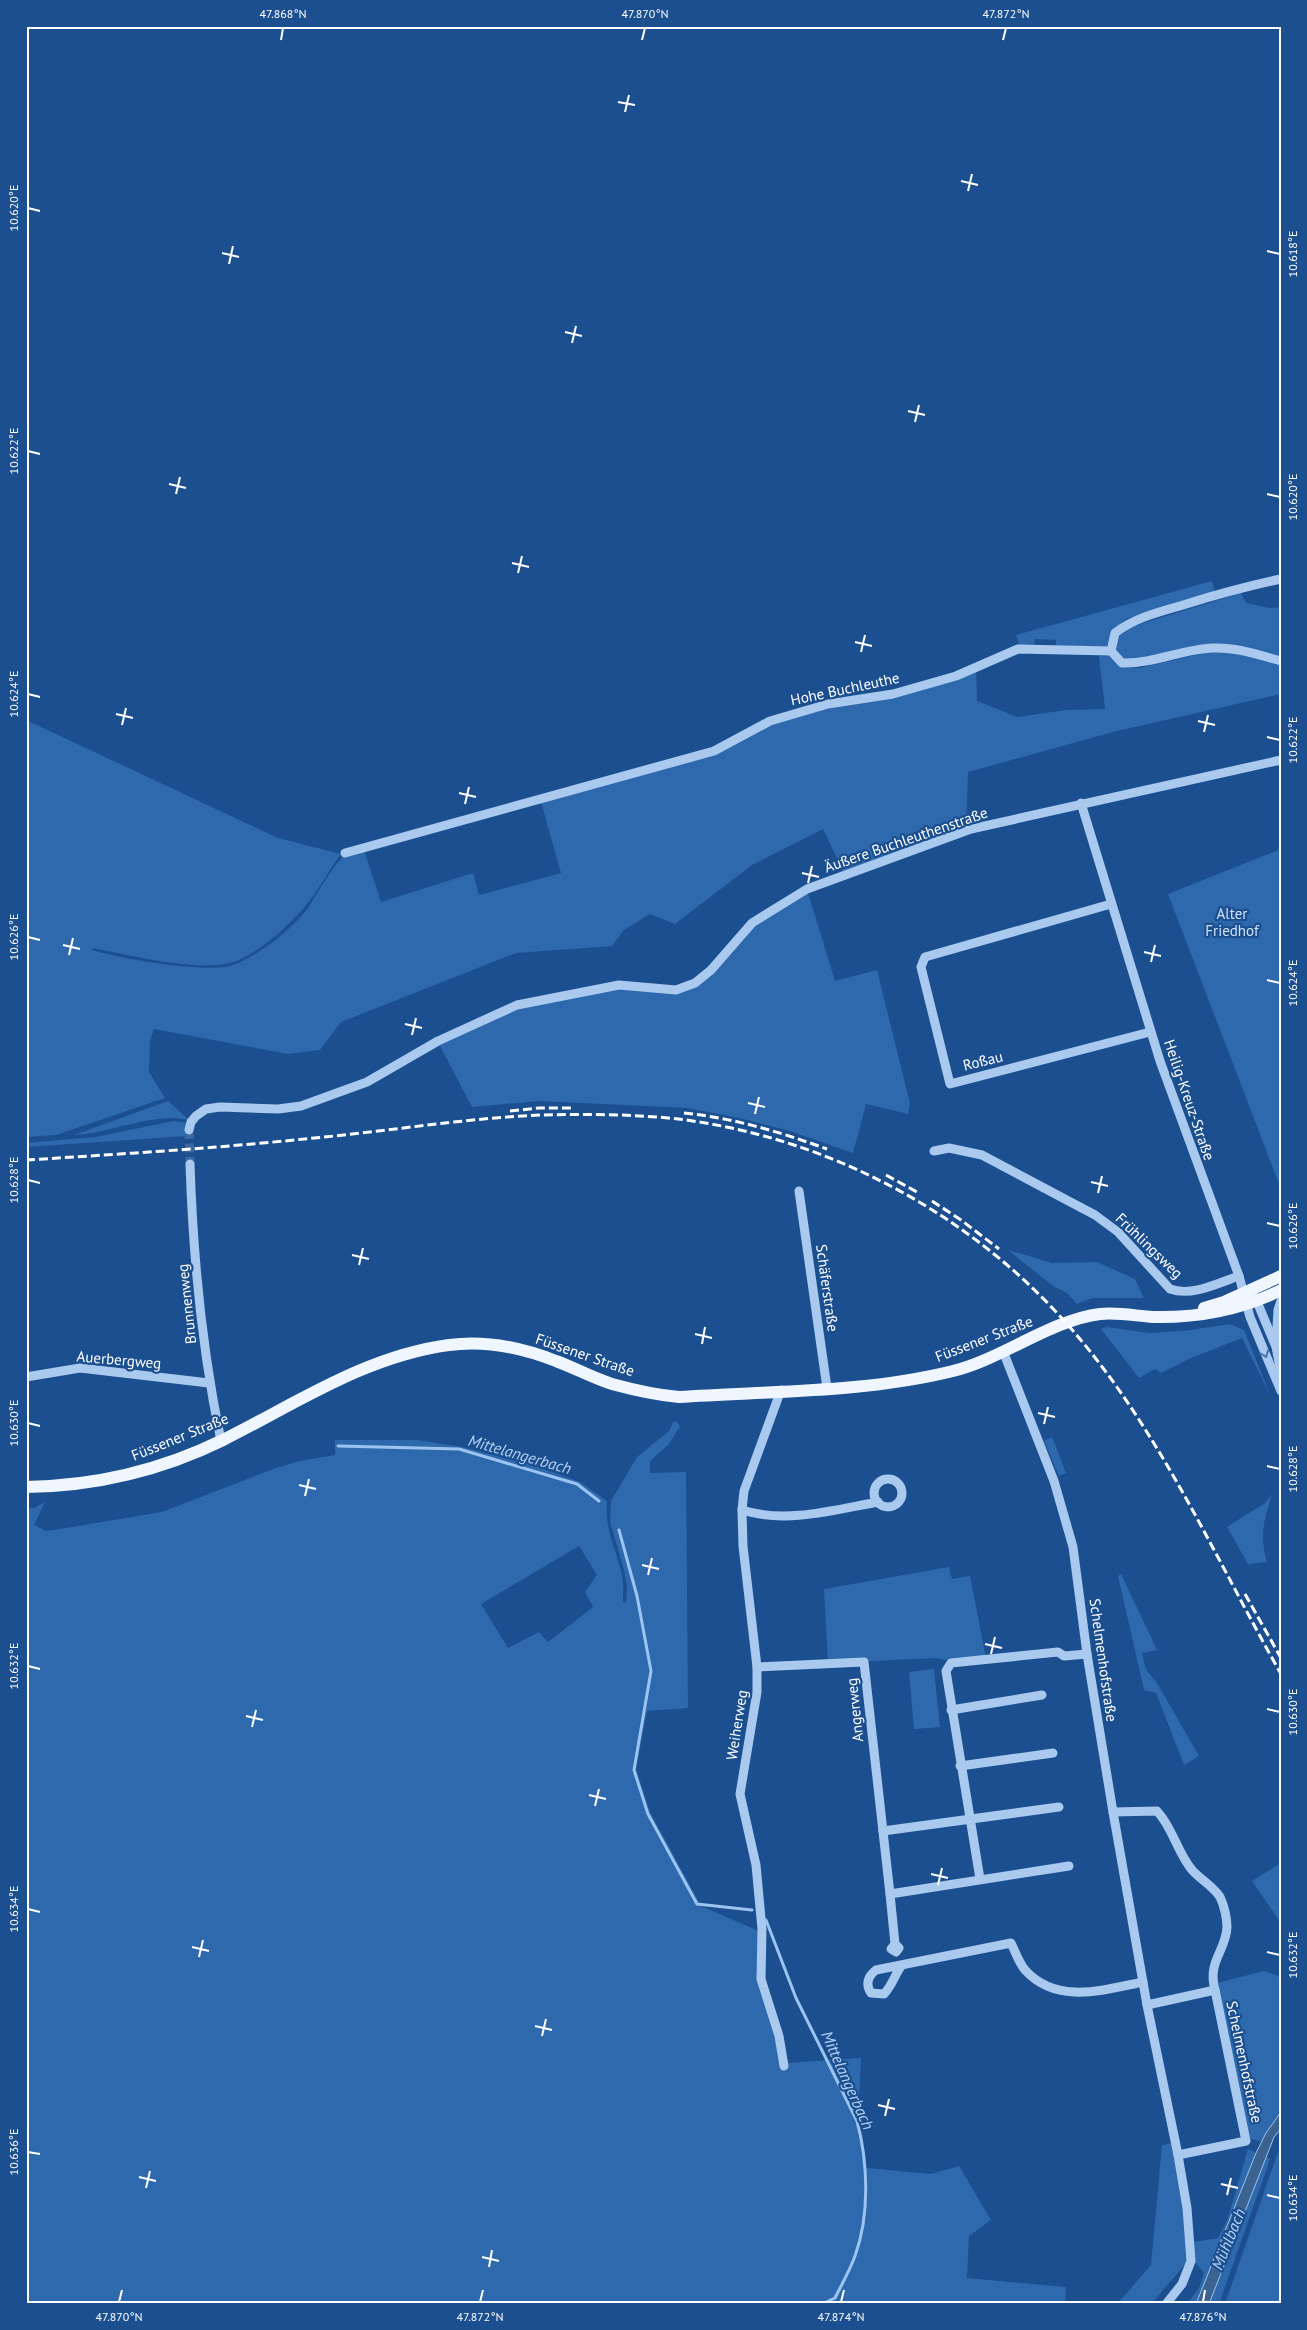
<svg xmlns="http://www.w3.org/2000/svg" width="1307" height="2330" font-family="'PT Sans',sans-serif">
<rect width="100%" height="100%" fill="#1b4f8f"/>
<g fill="#2e69ad" fill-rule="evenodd">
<polygon points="1212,581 1215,592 1126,619 1112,631 1107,648 1056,647 1056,640 1035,639 1034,647 1020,647 1016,635"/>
<polygon points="1241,593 1246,603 1269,608 1281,607 1281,658 1237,647 1136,661 1124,659 1116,650 1118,635 1127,628"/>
<path d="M1213,651l22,1 46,11v31l-164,37 -149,41 -2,55 -123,44 -20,-42 -71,36 -77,59 -25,-10 -26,16 -12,16 -96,7 -175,69 -21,28 -32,4 -134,-25 -4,12 -1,31 16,26 -109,37 -30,2v-417l252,118 63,16c-14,18 -24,40 -39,56 -18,20 -51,50 -77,54 -35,6 -97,-9 -132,-16l-1,2c30,9 102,21 132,17 25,-3 70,-39 84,-59 8,-12 26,-46 38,-53 4,-3 13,-3 18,-5l17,52 92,-29 6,22 82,-22 -20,-71 173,-49 57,-29 205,-55 1,32 40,16 49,-7 39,-1 -6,-53 10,-1 12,12 18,1z"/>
<polygon points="1281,849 1281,1189 1168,894"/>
<polygon points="808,893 835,981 877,970 910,1103 908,1114 866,1104 853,1153 790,1131 739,1118 688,1108 539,1101 472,1107 439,1044 517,1007 619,988 696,986 752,925"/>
<path d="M168,1101l21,19c-37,-8 -77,13 -115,15z"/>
<polygon points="173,1121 188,1123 186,1136 26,1147 26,1143 96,1137"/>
<polygon points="1008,1250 1052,1263 1097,1262 1135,1279 1144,1298 1092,1298 1077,1304 1067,1293 1053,1286"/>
<polygon points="1230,1324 1244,1330 1271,1397 1242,1338 1191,1358 1161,1373 1155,1369 1139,1378 1101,1329 1106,1327 1149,1333 1183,1331"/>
<path d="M673,1422h4l3,4 -11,18 -19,17v12l36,-1 2,236 -41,3 -11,58 14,43 51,94 58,25v48l27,84 75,-5 -3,63 -2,1c11,40 13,93 -2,134 -5,14 -13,28 -19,42l21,-42 8,-34 3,-54 64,6 28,-8 32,54 -22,16 -2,42 99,9 -1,17h-1039v-796h8l11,-6 -11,23 12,6 8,-1 108,-18 114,-44 24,-7 35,-6v-15h82l45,7 71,18 47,17 27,19c-3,25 8,46 14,70 3,11 2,21 2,32l3,-1 1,-14 -3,-18 -14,-48 1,-21 26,-44 32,-26zM579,1546l18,29 -12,17 8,15 -45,35 -9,-10 -31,16 -27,-44z"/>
<polygon points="1052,1437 1066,1473 1059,1476 1044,1441"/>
<path d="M1272,1494c-8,28 -13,39 -5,68l-19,2 -21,-37 38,-24z"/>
<polygon points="949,1567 952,1579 970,1576 986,1658 951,1661 936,1658 828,1663 824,1589"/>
<polygon points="1121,1574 1157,1650 1142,1653 1146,1670 1157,1683 1199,1756 1184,1765 1156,1693 1144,1690 1118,1576"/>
<polygon points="934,1669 940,1727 914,1729 909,1672"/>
<polygon points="1281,1863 1281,1923 1252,1881"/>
<polygon points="1264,1971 1281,1977 1281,2112 1261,2142 1249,2138 1217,1983"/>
<polygon points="1173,2143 1184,2208 1189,2260 1151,2304 1117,2304 1151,2265 1162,2145"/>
<polygon points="1281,2148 1281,2304 1225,2304 1278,2152"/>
<polygon points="1248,2149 1256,2153 1196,2304 1188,2303 1199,2288 1204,2273 1194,2261 1194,2242 1218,2238 1227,2221"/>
<polygon points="1266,2157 1270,2159 1267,2168 1221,2298 1221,2304 1209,2304"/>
</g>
<polygon fill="#3c6290" stroke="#9cc4f0" points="1281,2112 1281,2129 1274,2137 1209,2304 1196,2304 1256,2153 1266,2133"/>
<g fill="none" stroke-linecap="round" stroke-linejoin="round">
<g stroke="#9cc4f0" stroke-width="3">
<polyline points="338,1446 459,1449 577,1484 599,1501"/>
<polyline points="619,1530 637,1596 651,1671 634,1770 648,1814 697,1904 752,1910"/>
<path d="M766,1920l30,78 61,123c11,41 13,94 -2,135 -5,14 -13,28 -20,42l-13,6"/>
</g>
<polyline stroke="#3d69a0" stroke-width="9" stroke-dasharray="9 4.5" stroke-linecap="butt" points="189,1130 190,1164"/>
<g stroke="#a9c9ee" stroke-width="9">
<path d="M1111,651l4,-18c19,-15 44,-21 68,-28 32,-10 65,-19 98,-26"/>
<path d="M1111,651l11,12c32,1 60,-14 91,-15 23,-1 46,7 68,13"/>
<polyline points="1081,803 1160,1061 1239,1276 1250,1317 1281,1391"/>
<polyline points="345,853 714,751 770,721 828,704 893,694 956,676 1018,649 1111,651"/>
<polyline points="1111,904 925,957 921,967 950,1084 1150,1032"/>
<polyline points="189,1130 191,1122 196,1116 206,1109 220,1107 278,1109 301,1106 367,1082 438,1041 517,1005 619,985 676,990 695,983 711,970 752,923 807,889 971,829 1281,760"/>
<path d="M934,1151l15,-3 33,7 113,60 23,17 52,57c22,8 48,-6 69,-13"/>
<path d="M190,1164c3,92 12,186 31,277"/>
<polyline points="799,1191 827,1388"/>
<polyline points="1255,1297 1276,1347 1281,1373"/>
<polyline points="1276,1344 1278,1310 1281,1301"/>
<polyline points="1003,1351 1054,1481 1073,1547 1087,1654 1113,1812 1147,2005 1178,2155 1187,2208 1191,2261 1182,2284 1166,2304"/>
<polyline points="26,1377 80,1368 209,1383"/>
<polyline points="781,1390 744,1491 742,1510 743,1546 757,1667 757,1692 740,1794 756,1865 762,1929 761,1979 779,2036 784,2066"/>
<circle cx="888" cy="1493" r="14"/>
<path d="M742,1510c44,14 92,0 136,-8"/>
<polyline points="757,1667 864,1662 890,1894 1069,1866"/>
<polyline points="951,1710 1042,1695"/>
<polyline points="960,1766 1053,1753"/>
<path d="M1113,1812l44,-1c16,17 20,41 35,59 9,10 21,16 28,27 4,8 7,21 7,30 -1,24 -20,34 -12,63"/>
<polyline points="883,1831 1059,1807"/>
<polyline points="980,1879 946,1671 951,1663 1058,1652 1064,1656 1087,1654"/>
<polyline points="890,1894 895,1944 899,1948 896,1952 891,1949 895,1944"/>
<path d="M902,1965c-7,9 -10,21 -18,29l-13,-1c-6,-9 -3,-17 5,-23l135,-27c4,8 8,20 14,27 32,35 78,20 118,12"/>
<polyline points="1147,2005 1215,1990 1246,2141 1178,2155"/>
</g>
<g stroke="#f0f6ff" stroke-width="12">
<polyline points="1204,1308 1224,1302 1281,1276"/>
<path d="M26,1487c68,-1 136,-17 197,-47 74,-37 143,-84 226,-95 36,-5 74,3 107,16 19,7 37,17 56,23 22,6 44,11 67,13 90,-6 185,-4 274,-26 49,-12 98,-51 147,-57 18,-2 36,2 53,3 45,1 88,-7 128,-27"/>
</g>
<g stroke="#fff" stroke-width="3" stroke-dasharray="9 4" stroke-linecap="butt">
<polyline points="510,1111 539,1108 572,1108"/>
<path d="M684,1113c50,5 96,19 143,36"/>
<path d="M26,1160c96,-6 193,-12 288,-22 76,-7 152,-20 228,-23 47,-1 97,-1 144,5 146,20 284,94 381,204 91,102 147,232 214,350"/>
<polyline points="886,1175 917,1192"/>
<polyline points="932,1201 961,1220 999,1249"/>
<polyline points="1245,1594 1281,1658"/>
</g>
</g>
<defs><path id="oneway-chevron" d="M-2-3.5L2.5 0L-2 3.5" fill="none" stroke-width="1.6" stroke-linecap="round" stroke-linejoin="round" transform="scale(1.25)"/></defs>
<use stroke="#4674ac" href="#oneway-chevron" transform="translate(1265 1354) rotate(69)"/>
<path fill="none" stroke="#fff" stroke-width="2" d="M281,40l2,-12M642,40l3,-12M1003,40l3,-12M618,102l17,3M625,112l4,-17M961,181l17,4M968,191l4,-17M28,208l12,3M1267,251l13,3M222,253l17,4M229,264l4,-18M565,332l17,4M572,343l4,-17M908,411l17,4M915,422l4,-17M28,451l12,3M169,484l17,4M176,494l4,-17M1267,494l13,3M512,563l17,4M518,573l4,-17M855,642l17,4M861,652l4,-17M28,694l12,3M116,714l17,4M1198,721l17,4M122,725l4,-17M1204,732l4,-17M1267,737l13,3M459,793l17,4M465,804l4,-17M802,873l17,4M808,883l4,-17M28,937l12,3M63,945l17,4M1144,952l17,4M69,955l4,-17M1151,962l4,-17M1267,980l13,3M405,1024l17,4M412,1035l4,-17M748,1103l17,4M755,1114l4,-17M28,1180l12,3M1091,1182l17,4M1098,1193l4,-17M1267,1223l13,3M352,1255l17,4M359,1265l4,-17M695,1334l17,4M702,1344l3,-17M1038,1413l17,4M28,1423l12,3M1044,1424l4,-17M1267,1466l13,3M299,1485l17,4M305,1496l4,-17M642,1565l17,4M648,1575l4,-17M985,1644l17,4M991,1654l4,-17M28,1666l12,3M1267,1709l13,3M246,1716l17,4M252,1727l4,-17M589,1795l17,4M595,1806l4,-17M931,1874l17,4M938,1885l4,-17M28,1909l12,3M192,1947l17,4M1267,1952l13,3M199,1957l4,-17M535,2026l17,4M542,2036l4,-17M878,2105l17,4M885,2116l4,-17M28,2152l12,2M139,2177l17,4M1221,2184l17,4M146,2188l4,-17M1227,2195l4,-17M1267,2195l13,3M482,2257l17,4M489,2267l3,-17M119,2302l3,-12M480,2302l3,-12M841,2302l3,-12M1203,2302l2,-12"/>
<g text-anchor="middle" stroke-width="4.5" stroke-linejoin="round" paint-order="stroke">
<g font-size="15" fill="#fff" stroke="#1b4f8f">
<text transform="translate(845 689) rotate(-12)" y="5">Hohe Buchleuthe</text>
<text transform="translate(906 840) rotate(-19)" y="5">Äußere Buchleuthenstraße</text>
<text transform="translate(983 1061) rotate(-14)" y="5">Roßau</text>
<text transform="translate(1189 1100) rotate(71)" y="5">Heilig-Kreuz-Straße</text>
<text transform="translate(1149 1246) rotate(44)" y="5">Frühlingsweg</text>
<text transform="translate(827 1288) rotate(82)" y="5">Schäferstraße</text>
<text transform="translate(187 1304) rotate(-96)" y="5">Brunnenweg</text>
<text transform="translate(984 1339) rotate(-21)" y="5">Füssener Straße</text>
<text transform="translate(585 1355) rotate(19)" y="5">Füssener Straße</text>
<text transform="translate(119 1360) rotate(5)" y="5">Auerbergweg</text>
<text transform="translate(180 1437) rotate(-22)" y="5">Füssener Straße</text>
<text transform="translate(1103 1660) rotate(82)" y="5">Schelmenhofstraße</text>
<text transform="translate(855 1710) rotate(-96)" y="5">Angerweg</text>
<text transform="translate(737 1725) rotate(-81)" y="5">Weiherweg</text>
<text transform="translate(1244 2062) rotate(78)" y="5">Schelmenhofstraße</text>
</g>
<g font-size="15" fill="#cfe3fa" stroke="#1b4f8f">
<text x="1232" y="919">Alter<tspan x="1232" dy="17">Friedhof</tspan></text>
</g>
<g font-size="16" font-style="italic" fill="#b5d3f5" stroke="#1b4f8f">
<text transform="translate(520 1454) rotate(16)" y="6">Mittelangerbach</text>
<text transform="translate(848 2080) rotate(66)" y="6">Mittelangerbach</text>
<text transform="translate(1228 2239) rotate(-68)" y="6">Mühlbach</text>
</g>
</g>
<rect width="1307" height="2330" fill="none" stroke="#1b4f8f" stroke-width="55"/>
<rect x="28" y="28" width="1252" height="2274" fill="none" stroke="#fff" stroke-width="2"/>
<g font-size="12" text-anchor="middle" fill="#fff">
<text x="283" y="18">47.868°N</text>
<text x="645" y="18">47.870°N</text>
<text x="1006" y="18">47.872°N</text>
<text transform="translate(14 208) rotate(-90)" y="4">10.620°E</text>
<text transform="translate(1293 254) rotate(-90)" y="4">10.618°E</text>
<text transform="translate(14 451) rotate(-90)" y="4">10.622°E</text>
<text transform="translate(1293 497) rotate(-90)" y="4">10.620°E</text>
<text transform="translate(14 694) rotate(-90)" y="4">10.624°E</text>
<text transform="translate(1293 740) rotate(-90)" y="4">10.622°E</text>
<text transform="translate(14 937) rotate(-90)" y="4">10.626°E</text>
<text transform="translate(1293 983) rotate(-90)" y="4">10.624°E</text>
<text transform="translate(14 1180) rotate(-90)" y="4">10.628°E</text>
<text transform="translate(1293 1226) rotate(-90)" y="4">10.626°E</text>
<text transform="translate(14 1423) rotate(-90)" y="4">10.630°E</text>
<text transform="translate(1293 1469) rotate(-90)" y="4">10.628°E</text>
<text transform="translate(14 1666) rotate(-90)" y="4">10.632°E</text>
<text transform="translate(1293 1712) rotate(-90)" y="4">10.630°E</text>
<text transform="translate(14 1909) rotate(-90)" y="4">10.634°E</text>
<text transform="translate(1293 1955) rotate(-90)" y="4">10.632°E</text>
<text transform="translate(14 2152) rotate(-90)" y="4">10.636°E</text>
<text transform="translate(1293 2198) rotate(-90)" y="4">10.634°E</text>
<text x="119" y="2321">47.870°N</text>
<text x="480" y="2321">47.872°N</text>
<text x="841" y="2321">47.874°N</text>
<text x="1203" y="2321">47.876°N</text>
</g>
</svg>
